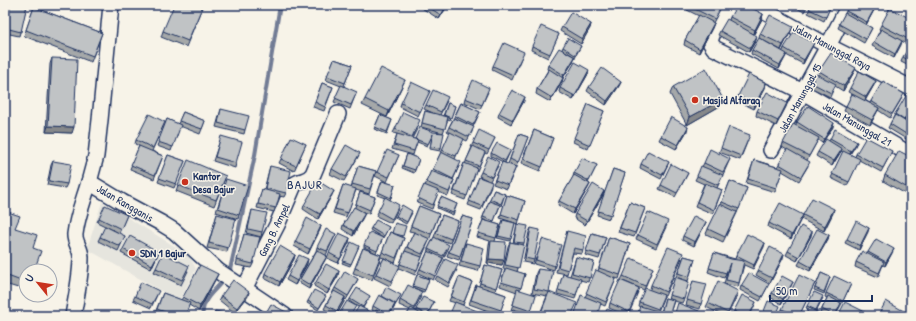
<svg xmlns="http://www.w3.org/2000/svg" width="916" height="321" font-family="'Patrick Hand',sans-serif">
<rect width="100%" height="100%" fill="#f7f3e8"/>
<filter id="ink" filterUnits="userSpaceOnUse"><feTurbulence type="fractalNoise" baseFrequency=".025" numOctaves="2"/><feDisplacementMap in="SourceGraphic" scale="8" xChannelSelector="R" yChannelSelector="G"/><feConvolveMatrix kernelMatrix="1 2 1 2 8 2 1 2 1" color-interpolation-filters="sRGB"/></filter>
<g filter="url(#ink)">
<polygon fill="#e6e5de" points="102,202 189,255 196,269 179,301 87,249"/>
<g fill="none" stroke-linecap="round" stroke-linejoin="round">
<g stroke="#727c95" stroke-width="4">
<polyline points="228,273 230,270 255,155 280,5"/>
<path d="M202,316c1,-4 1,-10 3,-13 3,-9 14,-16 19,-24"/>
</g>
<g stroke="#1b2f5e" stroke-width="18">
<g id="minor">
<polyline points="111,5 100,120 96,156 89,182 122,202 161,223 174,231 218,271 285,316"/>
<polyline points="730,5 712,35 710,42 714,48 803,92 911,155"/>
<polyline points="754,5 828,46 911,88"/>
<polyline points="896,5 911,14"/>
<polyline points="771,150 828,46 849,5"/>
<path d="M244,289l33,-64 17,-40c7,-6 13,-2 19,-11l25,-60"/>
<path d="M73,316c3,-19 8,-39 8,-59 0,-9 -7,-15 -6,-23 2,-18 9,-35 14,-52"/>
</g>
</g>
<use href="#minor" stroke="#f7f3e8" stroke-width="15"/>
</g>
<g fill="#a5a8a9" stroke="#1b2f5e">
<polygon points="8,5 27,5 19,36 5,33 5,18"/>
<polygon points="203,5 186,47 161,37 163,31"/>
<polygon points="417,5 447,5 446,8 439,19"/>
<polygon points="679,5 686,5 684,8"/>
<polygon points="689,5 722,5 713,23 714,23 712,28 699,53 684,45 685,40 699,16 687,10"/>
<polygon points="791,5 808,5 804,12"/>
<polygon points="811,5 831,5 824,21 808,13"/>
<polygon points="831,5 838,5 836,8"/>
<polygon points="876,6 874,10 866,25 872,28 870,32 864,43 838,28 846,11"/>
<polygon points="34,7 102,33 91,62 24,36"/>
<polygon points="763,14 762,19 754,34 756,40 749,52 718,35 720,31 729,20 730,17"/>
<polygon points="911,19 911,35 906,44 902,41 894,58 872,46 880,30 879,29 881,25"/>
<polygon points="591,24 590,28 581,44 560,31 562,27"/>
<polygon points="793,27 781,50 759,38 760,34"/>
<polygon points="559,34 548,58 531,50 532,46"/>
<polygon points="581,46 575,57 562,49 563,47"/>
<polygon points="911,46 911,67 901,62 903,57"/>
<polygon points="812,47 803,64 786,55 779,69 751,54 752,50 783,51 784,48"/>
<polygon points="522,56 512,80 492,70 493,66"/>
<polygon points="52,58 72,133 46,132 50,64"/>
<polygon points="334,59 352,65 344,86 355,96 350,109 334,102 341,86 326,80"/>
<polygon points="573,62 563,78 562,82 550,102 536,94 537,89 548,70 547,69 548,65"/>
<polygon points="856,68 854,72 843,91 835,86 830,97 810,87 812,83 818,75 819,71"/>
<polygon points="589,70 588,74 573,100 559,92 560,88"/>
<polygon points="621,82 619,86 606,105 587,91 589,87"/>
<polygon points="322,83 333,87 324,111 313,107"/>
<polygon points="766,83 765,88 754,109 736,100 738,96"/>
<polygon points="874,85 865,100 870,103 871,101 902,98 890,118 878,110 870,125 844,111 852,94 848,92 850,88"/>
<polygon points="402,86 387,117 362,105 365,99"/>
<polygon points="673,87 720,106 687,125 670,94"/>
<polygon points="430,91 418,116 400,107 401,103"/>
<polygon points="488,92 480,109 464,102 465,98"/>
<polygon points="911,92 911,112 905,121 911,125 911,142 888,128 895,114"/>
<polygon points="447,101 440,115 443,116 448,103 455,106 450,120 448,119 443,133 421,127 425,111 433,113 424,109 426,105"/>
<polygon points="524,101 511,124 498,117 499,113"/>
<polygon points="461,103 480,112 473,127 472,132 467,141 463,139 455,159 459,166 453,180 454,180 448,196 438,192 432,209 417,203 424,185 425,186 431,171 432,171 441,152 441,153 450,133 447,131"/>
<polygon points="787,103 776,126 756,116 757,111"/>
<polygon points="588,104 604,111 588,149 573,142"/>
<polygon points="221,109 245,130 244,134 216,127"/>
<polygon points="183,112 205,121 200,134 180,126 171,151 157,146 167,119 178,124"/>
<polygon points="380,115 392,120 387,134 374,129"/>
<polygon points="797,122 833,127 822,143 818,140 807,160 808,166 799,181 782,171 775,192 746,183 754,160 777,167 779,164 787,150 782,147 783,143 796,125"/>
<polygon points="419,125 412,139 415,139 433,132 441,148 440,151 430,149 432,136 427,146 417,142 413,155 392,149 397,134 393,133 395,129"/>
<polygon points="163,126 152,151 163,156 154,179 130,169 139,146 135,144 136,140"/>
<polygon points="534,130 553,138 540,171 521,163"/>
<polygon points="687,131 676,149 659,140 661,136"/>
<polygon points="519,134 528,137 516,167 508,164"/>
<polygon points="495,138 487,154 485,153 477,171 476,170 465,200 452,195 464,163 465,164 472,147 471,147 473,143"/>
<polygon points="830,139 855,146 850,154 855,157 856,154 892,151 890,155 881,172 859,160 847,186 831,178 843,152 841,151 832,166 816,156 818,152 829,141"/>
<polygon points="220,140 236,163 235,168 213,161"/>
<polygon points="748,140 740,160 719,152 721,148"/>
<polygon points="306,144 294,171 279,163 281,159"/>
<polygon points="510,152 505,163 491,156 491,153"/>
<polygon points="360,153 358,157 344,181 330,174 332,169"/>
<polygon points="407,154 419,159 414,173 402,168"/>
<polygon points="168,155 185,161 174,188 158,182"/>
<polygon points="399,155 387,182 375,176 377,172"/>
<polygon points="911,157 911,197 883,181 885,175"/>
<polygon points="730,159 717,188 722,190 713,214 695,206 704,184 695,180 704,163"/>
<polygon points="53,161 67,184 65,188 47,185 51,165"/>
<polygon points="502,162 516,167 507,189 493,184"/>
<polygon points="669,162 661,179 640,168 641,164"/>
<polygon points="597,165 588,183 590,184 588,188 573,214 558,205 559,201 573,177 574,173"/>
<polygon points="270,166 286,193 284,197 279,196 274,212 257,208 262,189 264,190"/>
<polygon points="358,166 376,171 369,194 356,190 346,217 333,213 343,185 351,188"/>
<polygon points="498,166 490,181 491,186 481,210 468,205 479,177 487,180 479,176 481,172"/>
<polygon points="613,169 625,173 609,219 597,215"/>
<polygon points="688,173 686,177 675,197 659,189 661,185"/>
<polygon points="226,176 214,206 176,191 178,185"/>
<polygon points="382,181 395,185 390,200 398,209 391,223 376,216 385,198 377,195"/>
<polygon points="730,181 747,188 737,213 723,242 706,234 708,229 721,204"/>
<polygon points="225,184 239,215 238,219 216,212"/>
<polygon points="494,190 505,194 501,206 500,206 493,223 500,225 495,241 502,265 487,263 489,245 490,241 477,237 483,220 489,222 482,219"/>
<polygon points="604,191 603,195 585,225 574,218 575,214"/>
<polygon points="360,192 375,197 369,214 363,212 365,213 363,217 353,236 342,229 343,225 355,207"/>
<polygon points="332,195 318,219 303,209 304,205"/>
<polygon points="507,195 525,201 518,224 500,218"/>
<polygon points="441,197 457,204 453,215 437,208"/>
<polygon points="630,202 645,208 634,237 618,232"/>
<polygon points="419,206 439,214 428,243 422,257 415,275 399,268 390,286 374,278 384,258 381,257 372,280 353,273 363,248 381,255 390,232 404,238 395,263 384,258 399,266 405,251 414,232 409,231"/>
<polygon points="252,210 262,232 261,237 246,233"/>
<polygon points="5,211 15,228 33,248 26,271 26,280 22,279 18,288 5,284"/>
<polygon points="412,213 406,224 395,218 396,216"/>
<polygon points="833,213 824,231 801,219 803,215"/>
<polygon points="217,214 228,248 227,252 207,248"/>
<polygon points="127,215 119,233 97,222 99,218"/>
<polygon points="442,215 458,221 450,243 438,239 448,249 433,280 418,273 427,253 428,249 434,237"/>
<polygon points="462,216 473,219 459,260 447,256"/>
<polygon points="801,219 791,239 768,227 769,223"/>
<polygon points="503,220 515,223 510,241 497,238"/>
<polygon points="706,222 694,246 682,240 683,236"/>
<polygon points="517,224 524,243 517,272 525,274 520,290 531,311 530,315 511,310 517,292 500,286 505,269 503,269 508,246 510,242 513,243"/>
<polygon points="667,225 656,248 636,239 638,235"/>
<polygon points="321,226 308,254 294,246 295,242"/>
<polygon points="389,227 383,238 370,230 371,228"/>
<polygon points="531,228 534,260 533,264 523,262 529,232"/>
<polygon points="869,228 859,250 845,243 847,239"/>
<polygon points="567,231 583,250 582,254 573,253 567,274 556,272"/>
<polygon points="592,233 606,237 599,259 585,255"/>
<polygon points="244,234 253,264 251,268 236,265"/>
<polygon points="336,234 326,255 327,256 325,260 309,289 299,283 300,279 316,251 317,247"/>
<polygon points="829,235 828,239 810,271 798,265 800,261"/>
<polygon points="125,236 118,251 98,241 100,237"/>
<polygon points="811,236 797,261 786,255 788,251"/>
<polygon points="609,237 630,244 619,279 615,278 616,279 605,306 585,297 598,271"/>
<polygon points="350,238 338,263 327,258 329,253"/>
<polygon points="383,238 376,253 364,247 364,245"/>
<polygon points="466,243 480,266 478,271 459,266"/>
<polygon points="765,243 753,269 744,265 738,287 724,284 728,268 724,278 708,272 714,253 735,259 736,256"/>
<polygon points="541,244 555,266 554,270 534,264"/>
<polygon points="359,246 350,266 342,263 343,261"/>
<polygon points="123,249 157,256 151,269 121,253"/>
<polygon points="868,252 892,253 885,266 883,265 878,277 855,267 856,262 867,254"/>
<polygon points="295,255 294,259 279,286 264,278 265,273"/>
<polygon points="684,256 695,259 688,281 676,277"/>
<polygon points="576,257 594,262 588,282 580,280 575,299 557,294 563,274 570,276"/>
<polygon points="682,258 665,296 664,296 657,314 638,306 639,302 650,289 651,285"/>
<polygon points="783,258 770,283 756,275 758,271"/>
<polygon points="307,264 295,285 286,280 288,276"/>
<polygon points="485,265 502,270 495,291 506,295 499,315 469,304 476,285 479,286"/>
<polygon points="156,268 188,271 181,285 154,272"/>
<polygon points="653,268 644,290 621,280 623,276"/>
<polygon points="538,269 549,292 572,316 539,316 547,296 532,293 536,273"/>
<polygon points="457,270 448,287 435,280 437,276"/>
<polygon points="821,273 830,277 824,294 814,290"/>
<polygon points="218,274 216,278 199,311 189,305 185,316 163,316 155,313 163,293 181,300 183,297"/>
<polygon points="417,275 429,279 424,292 414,288 421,297 414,310 416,311 416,309 434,302 427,316 406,316 410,310 399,305 400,300 413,288"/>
<polygon points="338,276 327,294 314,286 316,282"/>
<polygon points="459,277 472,282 463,305 449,301"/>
<polygon points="675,277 684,299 682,303 674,301 669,316 660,316 665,298 668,299"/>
<polygon points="358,279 356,283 346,300 345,299 336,316 324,309 326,305 335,288"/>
<polygon points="693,281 701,304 700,309 686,305"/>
<polygon points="815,283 799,316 779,316 781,313 782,309"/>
<polygon points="851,284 841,305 835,316 826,316 820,313 827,298 825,297 826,293"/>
<polygon points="741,286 767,288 760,301 740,290"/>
<polygon points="791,286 781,304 770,297 772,293"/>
<polygon points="638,292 628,316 609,308 610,303"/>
<polygon points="157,295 151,308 133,300 135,296"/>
<polygon points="221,296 248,296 235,313 219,300"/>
<polygon points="370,296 363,308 358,307 349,301 350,299"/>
<polygon points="382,296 400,297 389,316 373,316 375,312 372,310 373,306"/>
<polygon points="737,296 727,316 724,316 706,307 708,303"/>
<polygon points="823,298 816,311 806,308 807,306"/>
<polygon points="325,299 318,310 307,303 308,301"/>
<polygon points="756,302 750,316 734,316 732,315 734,311"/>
</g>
<g fill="#86888a" stroke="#1b2f5e">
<polygon points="447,5 446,8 439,19 441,15"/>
<polygon points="876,6 874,10 865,27 867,22"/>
<polygon points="763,14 762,19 753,35 755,30"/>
<polygon points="714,23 712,28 699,53 700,49"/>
<polygon points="591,24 590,28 581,44 582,39"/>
<polygon points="793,27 791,31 781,50 783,45"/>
<polygon points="757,36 756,40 749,52 750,48"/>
<polygon points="902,41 901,45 894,58 895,54"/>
<polygon points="814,43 812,47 803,64 804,60"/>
<polygon points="787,54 785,58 779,69 780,65"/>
<polygon points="575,57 573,62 562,79 564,75"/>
<polygon points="856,68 854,72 843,91 844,86"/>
<polygon points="589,70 588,74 573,100 575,96"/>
<polygon points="563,78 562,82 550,102 552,98"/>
<polygon points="405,80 402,86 387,117 389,111"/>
<polygon points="876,81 874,85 865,101 866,97"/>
<polygon points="621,82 619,86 606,105 607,101"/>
<polygon points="766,83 765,88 754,109 755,105"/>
<polygon points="525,97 524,101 511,124 513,120"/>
<polygon points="723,99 720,106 687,125 690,117"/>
<polygon points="787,103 786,107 776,126 778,121"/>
<polygon points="879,108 877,112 870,125 872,120"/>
<polygon points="911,110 911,112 903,124 904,120"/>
<polygon points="834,123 833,127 822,143 824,139"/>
<polygon points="48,126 74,127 72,133 46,132"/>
<polygon points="688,127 687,131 676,149 678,145"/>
<polygon points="857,142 855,146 849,156 851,151"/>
<polygon points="842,149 840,153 832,166 834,161"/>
<polygon points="590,184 588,188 573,214 575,209"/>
<polygon points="334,191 332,195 318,219 320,214"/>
<polygon points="604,191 603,195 585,225 587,221"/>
<polygon points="834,209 833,213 824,231 825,226"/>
<polygon points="365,213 363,217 353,236 354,231"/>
<polygon points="803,215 791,239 792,235"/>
<polygon points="706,222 694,246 695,242"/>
<polygon points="321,226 320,230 308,254 310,249"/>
<polygon points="869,228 868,232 859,250 860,246"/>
<polygon points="812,232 811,236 797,261 799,257"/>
<polygon points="829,235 828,239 810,271 811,267"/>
<polygon points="350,238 349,243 338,263 340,259"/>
<polygon points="765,243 764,247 753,269 754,265"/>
<polygon points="894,249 892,253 885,266 886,262"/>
<polygon points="159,252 157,256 151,269 152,265"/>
<polygon points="784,254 783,258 770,283 772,278"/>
<polygon points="295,255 294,259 279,286 280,282"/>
<polygon points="327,256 325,260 309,289 310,285"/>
<polygon points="308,259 307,264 295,285"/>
<polygon points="489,259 504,260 502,265 487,263"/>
<polygon points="339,271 338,276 327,294 329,290"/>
<polygon points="218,274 216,278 199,311 200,306"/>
<polygon points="793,282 791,286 781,304 783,299"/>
<polygon points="249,292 248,296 235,313 237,308"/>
<polygon points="345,297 344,302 336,316 337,311"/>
<polygon points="395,304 394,308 389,316"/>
</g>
<g fill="#c0c3c5" stroke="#1b2f5e">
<polygon points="9,5 27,5 21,32 5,28 5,20"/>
<polygon points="174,5 203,5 188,41 163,31"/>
<polygon points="425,5 447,5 441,15"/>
<polygon points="689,5 722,5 715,19 689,6"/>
<polygon points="737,5 746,5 763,14 755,30 730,17"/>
<polygon points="800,5 807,5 805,8"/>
<polygon points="811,5 831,5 826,17 809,9"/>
<polygon points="849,5 874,5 876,6 867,22 846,11"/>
<polygon points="34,7 102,33 93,56 26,30"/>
<polygon points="890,8 911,19 911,34 908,39 881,25"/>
<polygon points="571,12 591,24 582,39 562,27"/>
<polygon points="845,13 872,28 866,39 839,24"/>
<polygon points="699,15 714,23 700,49 685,40"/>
<polygon points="770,15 793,27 783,45 760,34"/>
<polygon points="727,19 757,36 750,48 720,31"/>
<polygon points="541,26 559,34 550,54 532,46"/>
<polygon points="881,29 902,41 895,54 874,42"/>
<polygon points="794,32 814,43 804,60 784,48"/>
<polygon points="568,38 581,46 575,55 563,47"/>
<polygon points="759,38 787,54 780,65 752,50"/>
<polygon points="504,43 524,52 513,75 493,66"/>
<polygon points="910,45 911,46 911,62 903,57"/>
<polygon points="559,48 575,57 564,75 548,65"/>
<polygon points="831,53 856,68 844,86 819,71"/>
<polygon points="52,58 77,59 74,127 48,126"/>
<polygon points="334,59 352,65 345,83 327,76"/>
<polygon points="575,62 589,70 575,96 560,88"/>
<polygon points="381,68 405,80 389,111 365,99"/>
<polygon points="602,68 621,82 607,101 589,87"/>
<polygon points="706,68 723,99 690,117 673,87"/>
<polygon points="549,69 563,78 552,98 537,89"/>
<polygon points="859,71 876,81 866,97 850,88"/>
<polygon points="749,74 766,83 755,105 738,96"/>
<polygon points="816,74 836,84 831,93 812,83"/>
<polygon points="473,80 489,88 482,105 465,98"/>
<polygon points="883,81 904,94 892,114 871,101"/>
<polygon points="411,82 430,91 420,112 401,103"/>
<polygon points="322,83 333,87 325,107 315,102"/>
<polygon points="341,85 357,92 351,105 335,98"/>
<polygon points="433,90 448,97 441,112 426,105"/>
<polygon points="512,90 525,97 513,120 499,113"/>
<polygon points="909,91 911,92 911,110 904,120 895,114"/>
<polygon points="767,92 787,103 778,121 757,111"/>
<polygon points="852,94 879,108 872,120 846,106"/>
<polygon points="448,103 455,106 451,118 444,115"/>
<polygon points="461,103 480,112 473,125 455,116"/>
<polygon points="588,104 604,111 590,145 574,138"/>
<polygon points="808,106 834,123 824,139 797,122"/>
<polygon points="221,109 249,116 245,130 218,123"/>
<polygon points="425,111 448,117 445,129 422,123"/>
<polygon points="183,112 205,121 202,129 179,121"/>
<polygon points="403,112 420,120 412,137 395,129"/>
<polygon points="149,114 165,122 153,148 136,140"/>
<polygon points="380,115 392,120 387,132 375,127"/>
<polygon points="895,115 911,125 911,137 890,124"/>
<polygon points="671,117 688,127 678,145 661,136"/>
<polygon points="454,118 474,127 469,137 449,127"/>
<polygon points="167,119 181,125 173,147 158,142"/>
<polygon points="793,124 819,138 809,156 783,143"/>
<polygon points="420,127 433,132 444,133 441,148 430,147 433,134 428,144 415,139"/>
<polygon points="729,127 750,135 741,156 721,148"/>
<polygon points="835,129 857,142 851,151 830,139"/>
<polygon points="479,130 495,138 489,150 473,143"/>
<polygon points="534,130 553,138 542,167 523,159"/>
<polygon points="450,132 464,139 456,156 442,150"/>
<polygon points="397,134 418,140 414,151 394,145"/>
<polygon points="519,134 528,137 518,163 510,159"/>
<polygon points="221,136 242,142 236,163 215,157"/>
<polygon points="291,137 306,144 296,166 281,159"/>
<polygon points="866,137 892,151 883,168 856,154"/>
<polygon points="826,139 842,149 834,161 818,152"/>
<polygon points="497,143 511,150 505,161 491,153"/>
<polygon points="346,145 360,153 346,177 332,169"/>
<polygon points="139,146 163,156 155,175 131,165"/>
<polygon points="473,146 485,152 479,166 466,161"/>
<polygon points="710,149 730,159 723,172 704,163"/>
<polygon points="787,149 810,162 801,177 779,164"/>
<polygon points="387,150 399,155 389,177 377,172"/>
<polygon points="648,151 669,162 662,175 641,164"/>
<polygon points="843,151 860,159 849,182 832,174"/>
<polygon points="899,151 911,157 911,190 885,175"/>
<polygon points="441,152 461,162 453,179 433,169"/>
<polygon points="407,154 419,159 415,170 403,166"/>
<polygon points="168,155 185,161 176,184 159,178"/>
<polygon points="488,156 499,162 492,177 481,172"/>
<polygon points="582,158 597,165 589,181 574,173"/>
<polygon points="188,160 226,176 216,200 178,185"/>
<polygon points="754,160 783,169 776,188 748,179"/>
<polygon points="53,161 71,164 67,184 49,181"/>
<polygon points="502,162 516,167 508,185 495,180"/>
<polygon points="464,163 477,168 467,196 454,191"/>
<polygon points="671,164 688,173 677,193 661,185"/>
<polygon points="270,166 291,171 286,193 265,188"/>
<polygon points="358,166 376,171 370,189 352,184"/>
<polygon points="701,166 723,175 718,185 697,176"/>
<polygon points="613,169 625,173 611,215 598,211"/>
<polygon points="431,171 454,180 449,192 426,182"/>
<polygon points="574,175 590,184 575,209 559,201"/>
<polygon points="479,177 492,182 482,206 469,201"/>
<polygon points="226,179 248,186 239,215 218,208"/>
<polygon points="318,181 334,191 320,214 304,205"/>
<polygon points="382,181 395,185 391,198 378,192"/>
<polygon points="730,181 747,188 739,209 722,202"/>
<polygon points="705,183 722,190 714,210 697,202"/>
<polygon points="593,184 604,191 587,221 575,214"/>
<polygon points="343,185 356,189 348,213 335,209"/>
<polygon points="424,185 439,191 433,205 418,198"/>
<polygon points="262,189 280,194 276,208 258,204"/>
<polygon points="494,190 505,194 501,204 490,199"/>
<polygon points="360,192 375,197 370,210 356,204"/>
<polygon points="507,195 525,201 519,220 501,214"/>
<polygon points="385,197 399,205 392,219 378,211"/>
<polygon points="441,197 457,204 453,213 437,206"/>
<polygon points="812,198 834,209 825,226 803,215"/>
<polygon points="489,201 500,205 494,221 483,217"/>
<polygon points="630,202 645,208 635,233 620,228"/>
<polygon points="780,203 803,215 792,235 769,223"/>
<polygon points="720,204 737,212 725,237 708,229"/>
<polygon points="105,205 127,215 121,229 99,218"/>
<polygon points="402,205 412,211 407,222 396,216"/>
<polygon points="419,206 439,214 431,234 411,226"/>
<polygon points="354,207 365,213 354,231 343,225"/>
<polygon points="252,210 267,213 262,232 248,229"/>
<polygon points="5,211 20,216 15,228 37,235 33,248 41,251 34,271 26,271 26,272 24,272 21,281 5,275"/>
<polygon points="648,212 668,221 657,244 638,235"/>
<polygon points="217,214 236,219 228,248 209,243"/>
<polygon points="442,215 458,221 451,239 436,233"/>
<polygon points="462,216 473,219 460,256 449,252"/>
<polygon points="694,216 706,222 695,242 683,236"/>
<polygon points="307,218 321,226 310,249 295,242"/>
<polygon points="376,220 389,227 384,236 371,228"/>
<polygon points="483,220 500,225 496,238 478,233"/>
<polygon points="503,220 515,223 511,239 498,236"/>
<polygon points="856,221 869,228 860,246 847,239"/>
<polygon points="395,223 406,226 403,236 392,233"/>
<polygon points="517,224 528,226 524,243 514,242"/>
<polygon points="105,226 125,236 120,246 100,237"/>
<polygon points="801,226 812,232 799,257 788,251"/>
<polygon points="531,228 540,230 534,260 525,258"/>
<polygon points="326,229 336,234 327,251 317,247"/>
<polygon points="817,229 829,235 811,267 800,261"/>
<polygon points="567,231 586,236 583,250 574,248 568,270 558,267"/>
<polygon points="370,232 383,238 377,251 364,245"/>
<polygon points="390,232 404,238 396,258 382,252"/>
<polygon points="414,232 430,239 422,254 407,247"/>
<polygon points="339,233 350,238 340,259 329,253"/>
<polygon points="592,233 606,237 600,255 586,251"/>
<polygon points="244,234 260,237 253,264 237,260"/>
<polygon points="747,234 765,243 754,265 736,256"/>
<polygon points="130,236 159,252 152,265 123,249"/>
<polygon points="434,237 449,245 443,256 428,249"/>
<polygon points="609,237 630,244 620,275 599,268"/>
<polygon points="542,239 561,245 555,266 536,260"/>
<polygon points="876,239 894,249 886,262 868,252"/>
<polygon points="491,241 506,242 504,260 489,259"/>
<polygon points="351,242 359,246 351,264 343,261"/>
<polygon points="510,242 524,245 519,268 505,265"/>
<polygon points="466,243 484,248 480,266 461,261"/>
<polygon points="280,246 295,255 280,282 265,273"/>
<polygon points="668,247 683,253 666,292 651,285"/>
<polygon points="770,247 784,254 772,278 758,271"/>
<polygon points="363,248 381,255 373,275 355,268"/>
<polygon points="317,250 327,256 310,285 300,279"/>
<polygon points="405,251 422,257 417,270 400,264"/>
<polygon points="428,251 443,258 435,276 420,269"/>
<polygon points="862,251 884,262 879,273 856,262"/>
<polygon points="163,253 189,266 182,280 156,268"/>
<polygon points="714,253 731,259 744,261 739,283 726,280 730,263 726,273 709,268"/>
<polygon points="299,255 308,259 297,281 288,276"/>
<polygon points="684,256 695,259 689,277 678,273"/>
<polygon points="576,257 594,262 590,278 572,273"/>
<polygon points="384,258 400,266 392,281 376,274"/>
<polygon points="631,258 653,268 645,286 623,276"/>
<polygon points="445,259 458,265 449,283 437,276"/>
<polygon points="326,264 339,271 329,290 316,282"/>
<polygon points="200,265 218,274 200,306 183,297"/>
<polygon points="485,265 502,270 496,288 480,283"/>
<polygon points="506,268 525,274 521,288 501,282"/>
<polygon points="538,269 553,271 549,292 534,289"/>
<polygon points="596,270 616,279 606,302 586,293"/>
<polygon points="345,271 358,279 348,296 335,288"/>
<polygon points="749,273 769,284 762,297 741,286"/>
<polygon points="821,273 830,277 824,292 815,288"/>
<polygon points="563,274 581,279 576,295 558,290"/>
<polygon points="417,275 429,279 425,290 413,286"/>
<polygon points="799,275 815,283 799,316 797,316 782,309"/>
<polygon points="782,276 793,282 783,299 772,293"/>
<polygon points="834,276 851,284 843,301 826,293"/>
<polygon points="459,277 472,282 464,302 451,297"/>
<polygon points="675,277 689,282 684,299 669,295"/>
<polygon points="233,280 249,292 237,308 221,296"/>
<polygon points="620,280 639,288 629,312 610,303"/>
<polygon points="693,281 707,284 701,304 687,300"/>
<polygon points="718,281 738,291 728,313 708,303"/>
<polygon points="141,282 159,291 152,304 135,296"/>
<polygon points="408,285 422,292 414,308 400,300"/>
<polygon points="476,285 506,295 501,310 471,300"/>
<polygon points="386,287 401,295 396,304 382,296"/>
<polygon points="357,288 370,296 363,307 350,299"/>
<polygon points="645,288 664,295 658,309 639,302"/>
<polygon points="517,289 536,295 531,311 513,305"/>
<polygon points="314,290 326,296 319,308 308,301"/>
<polygon points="334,291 345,297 337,311 326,305"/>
<polygon points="549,292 577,303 571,316 543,316 540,315"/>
<polygon points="814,292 823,296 816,310 807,306"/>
<polygon points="163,293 190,303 185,316 176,316 157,309"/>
<polygon points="379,295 395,304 389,315 373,306"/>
<polygon points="581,295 601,303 597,316 574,316"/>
<polygon points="742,295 756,302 749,316 744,316 734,311"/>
<polygon points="828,296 841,303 835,316 822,309"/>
<polygon points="423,297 434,302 427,315 416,309"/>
<polygon points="665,298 674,300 669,316 661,314"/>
<polygon points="347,301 356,306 350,316 338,316"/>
<polygon points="768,301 780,306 776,316 762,316"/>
<polygon points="886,301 907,313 905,316 878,316"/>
<polygon points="455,302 477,311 475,316 449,316"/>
<polygon points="845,302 865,312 863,316 838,316"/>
<polygon points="678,303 699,311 697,316 674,316"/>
<polygon points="271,304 286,312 283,316 264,316"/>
<polygon points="359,306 370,312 368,316 353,316"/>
<polygon points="640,306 657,311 655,316 637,316"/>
<polygon points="411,308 424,316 406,316"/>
<polygon points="809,308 825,316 805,316"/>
<polygon points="513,309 534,316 511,316"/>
<polygon points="607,309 624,316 604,316"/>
<polygon points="376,310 388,316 373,316"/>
<polygon points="484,310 500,316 482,316"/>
<polygon points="215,311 230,314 230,316 214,316"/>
<polygon points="781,312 788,316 779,316"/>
</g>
</g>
<g fill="#c8321e" stroke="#f7f3e8" stroke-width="1.5">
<circle cx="695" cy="100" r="4"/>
<circle cx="185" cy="182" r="4"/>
<circle cx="132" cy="253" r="4"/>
</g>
<g text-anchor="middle" stroke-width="3" stroke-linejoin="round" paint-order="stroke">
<g font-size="11" fill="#1b2f5e" stroke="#f7f3e8">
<text transform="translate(832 47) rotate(28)" y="4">Jalan Manunggal Raya</text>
<text transform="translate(800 98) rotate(-61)" y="4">Jalan Manunggal 15</text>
<text transform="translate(857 124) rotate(30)" y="4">Jalan Manunggal 21</text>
<text transform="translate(125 203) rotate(30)" y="4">Jalan Rangganis</text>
<text transform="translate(274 230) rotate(-64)" y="4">Gang B. Ampel</text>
</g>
<g font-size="11" font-weight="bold" fill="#1b2f5e" stroke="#f7f3e8" text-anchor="start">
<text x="703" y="104">Masjid Alfaraq</text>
<text x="193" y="180">Kantor<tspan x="193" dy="13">Desa Bajur</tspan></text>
<text x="140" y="257">SDN 1 Bajur</text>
</g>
<g font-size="13" letter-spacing="1" fill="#1b2f5e" stroke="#f7f3e8">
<text x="305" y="189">BAJUR</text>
</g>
</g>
<rect width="916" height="321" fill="none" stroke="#f7f3e8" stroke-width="20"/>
<rect x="10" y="10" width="896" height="301" fill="none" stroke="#1b2f5e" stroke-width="1.5" filter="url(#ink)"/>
<g transform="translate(38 283) rotate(300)"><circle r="19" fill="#f7f3e8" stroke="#9fa5b1"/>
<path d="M0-3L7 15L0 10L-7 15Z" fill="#c8321e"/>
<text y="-6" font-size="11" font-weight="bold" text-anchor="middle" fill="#1b2f5e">U</text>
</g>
<path d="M770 295v6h102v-6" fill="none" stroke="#1b2f5e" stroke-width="2"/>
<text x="776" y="295" font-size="12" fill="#1b2f5e" stroke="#f7f3e8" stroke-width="3" paint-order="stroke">50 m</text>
</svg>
